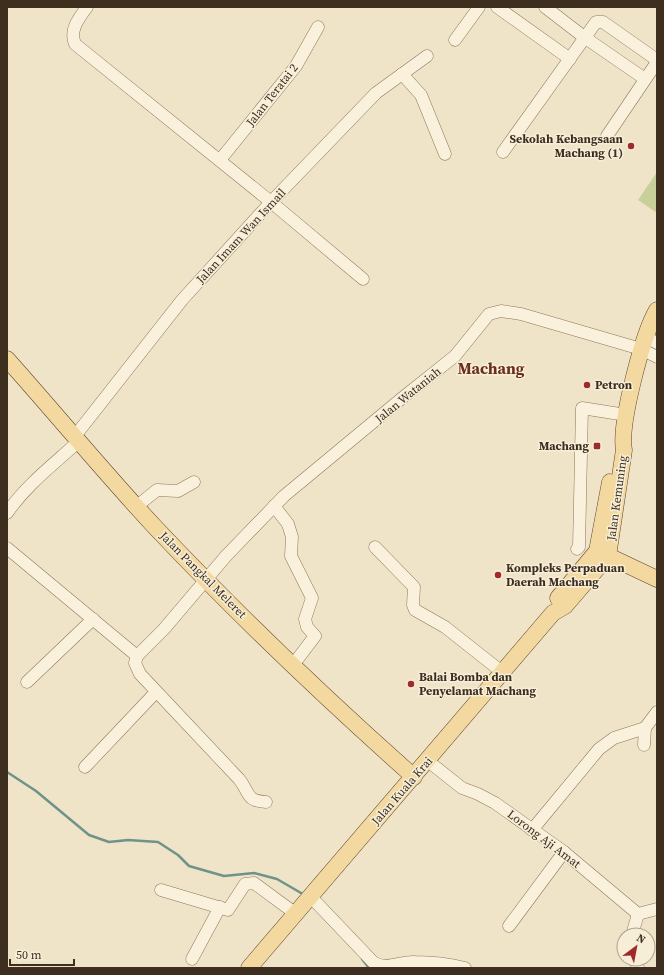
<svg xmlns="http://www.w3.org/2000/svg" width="664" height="975" font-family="'Source Serif 4',serif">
<rect width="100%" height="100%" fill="#f0e4c8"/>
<polygon fill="#c9cf9b" points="657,172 657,213 638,200"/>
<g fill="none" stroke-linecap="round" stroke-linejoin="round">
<g stroke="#6f938a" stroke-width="2.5">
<polyline points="7,772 36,791 89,835 109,842 128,840 158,842 178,855 189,866 224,876 254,873 277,879 301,893"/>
<polyline points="362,959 369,968"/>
</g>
<g stroke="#8d765c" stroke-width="13">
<g id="minor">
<path d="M87,7c-8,11 -18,23 -12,37l196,158 92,77"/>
<polyline points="497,7 570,59"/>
<polyline points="545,7 584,37 645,79"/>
<polyline points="455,40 479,7"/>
<polyline points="402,74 421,95 445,154"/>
<polyline points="607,136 657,62"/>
<polyline points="503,152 596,22 603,22 657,60"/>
<polyline points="220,160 296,66 318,27"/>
<polyline points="645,337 657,343"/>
<polyline points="75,436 182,300 271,202 376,93 427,56"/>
<polyline points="137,506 157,490 178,491 194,482"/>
<polyline points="274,506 288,524 292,537 291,556 312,598 305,619 307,627 315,636 293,665"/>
<path d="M7,513c19,-28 47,-49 72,-72"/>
<polyline points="375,547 414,587 413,605 415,610 445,627 502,672"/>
<polyline points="7,548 137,656"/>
<polyline points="577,549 579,547 582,408 626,415"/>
<polyline points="27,682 93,619"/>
<polyline points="644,745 645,728 657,712"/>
<polyline points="428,761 462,788 478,794 495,803 564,852 638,914 657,909"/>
<polyline points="85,767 156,692"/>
<path d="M266,802c-21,-1 -16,-10 -27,-23l-99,-105 -5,-11 2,-7 27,-27 62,-73 58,-60 117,-97 54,-43 34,-42 12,-3 20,3 120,35 16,8"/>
<polyline points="532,830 599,749 614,738 645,728"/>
<polyline points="161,890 228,910 245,884 254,883 296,914"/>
<path d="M311,897l62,65c13,9 27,-1 42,0 16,0 34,2 50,6"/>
<polyline points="509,926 564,852"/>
<polyline points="632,935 638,914"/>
<polyline points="192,959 220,907"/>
<polyline points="635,959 638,968"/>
</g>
</g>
<g stroke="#5b4430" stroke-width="17">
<g id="major">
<path d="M7,359c49,55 96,112 146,166 83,88 171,172 261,252"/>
<polyline points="600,552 657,579"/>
<path d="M608,556l16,-106c-5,-25 19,-117 33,-140"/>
<polyline points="558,598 597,551 610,482"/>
<polyline points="249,968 553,613 565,606 608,556"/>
</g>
</g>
<use href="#minor" stroke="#faf1dc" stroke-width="12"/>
<use href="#major" stroke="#f3d9a0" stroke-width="16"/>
</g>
<g fill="#9e2a2b" stroke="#f7eed8" stroke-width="1.5">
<circle cx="631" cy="146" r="4"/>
<circle cx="587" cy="385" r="4"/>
<rect x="593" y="442" width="8" height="8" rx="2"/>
<circle cx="498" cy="575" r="4"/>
<circle cx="411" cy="684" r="4"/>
</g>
<g text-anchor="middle" stroke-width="3" stroke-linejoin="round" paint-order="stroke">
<g font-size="12" fill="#3d2e20" stroke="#f7eed8">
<text transform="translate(272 95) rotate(-52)" y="4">Jalan Teratai 2</text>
<text transform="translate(241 236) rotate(-47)" y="4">Jalan Imam Wan Ismail</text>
<text transform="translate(408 395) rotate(-39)" y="4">Jalan Wataniah</text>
<text transform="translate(617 498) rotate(-82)" y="4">Jalan Kemuning</text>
<text transform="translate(203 575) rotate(45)" y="4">Jalan Pangkal Meleret</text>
<text transform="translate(402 791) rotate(-49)" y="4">Jalan Kuala Krai</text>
<text transform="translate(544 839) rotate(37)" y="4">Lorong Aji Amat</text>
</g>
<g font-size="12" font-weight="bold" fill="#3d2e20" stroke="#f7eed8" text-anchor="start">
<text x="623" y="143" text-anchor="end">Sekolah Kebangsaan<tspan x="623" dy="14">Machang (1)</tspan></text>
<text x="595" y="389">Petron</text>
<text x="589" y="450" text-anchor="end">Machang</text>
<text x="506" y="572">Kompleks Perpaduan<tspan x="506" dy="14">Daerah Machang</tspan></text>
<text x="419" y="681">Balai Bomba dan<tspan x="419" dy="14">Penyelamat Machang</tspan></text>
</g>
<g font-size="16" font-weight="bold" fill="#6b2e1e" stroke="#f7eed8">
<text x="491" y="374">Machang</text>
</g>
</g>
<rect width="664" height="975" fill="none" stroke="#3d2e20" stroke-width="16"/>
<g transform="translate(636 947) rotate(32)"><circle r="19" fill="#f7eed8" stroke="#ada18e"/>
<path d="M0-3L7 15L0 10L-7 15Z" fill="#9e2a2b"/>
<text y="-6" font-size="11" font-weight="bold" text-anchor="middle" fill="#3d2e20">N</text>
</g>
<path d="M10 959v6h64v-6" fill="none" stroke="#3d2e20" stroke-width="2"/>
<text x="16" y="959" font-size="12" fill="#3d2e20" stroke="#f7eed8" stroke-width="3" paint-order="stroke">50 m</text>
</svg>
